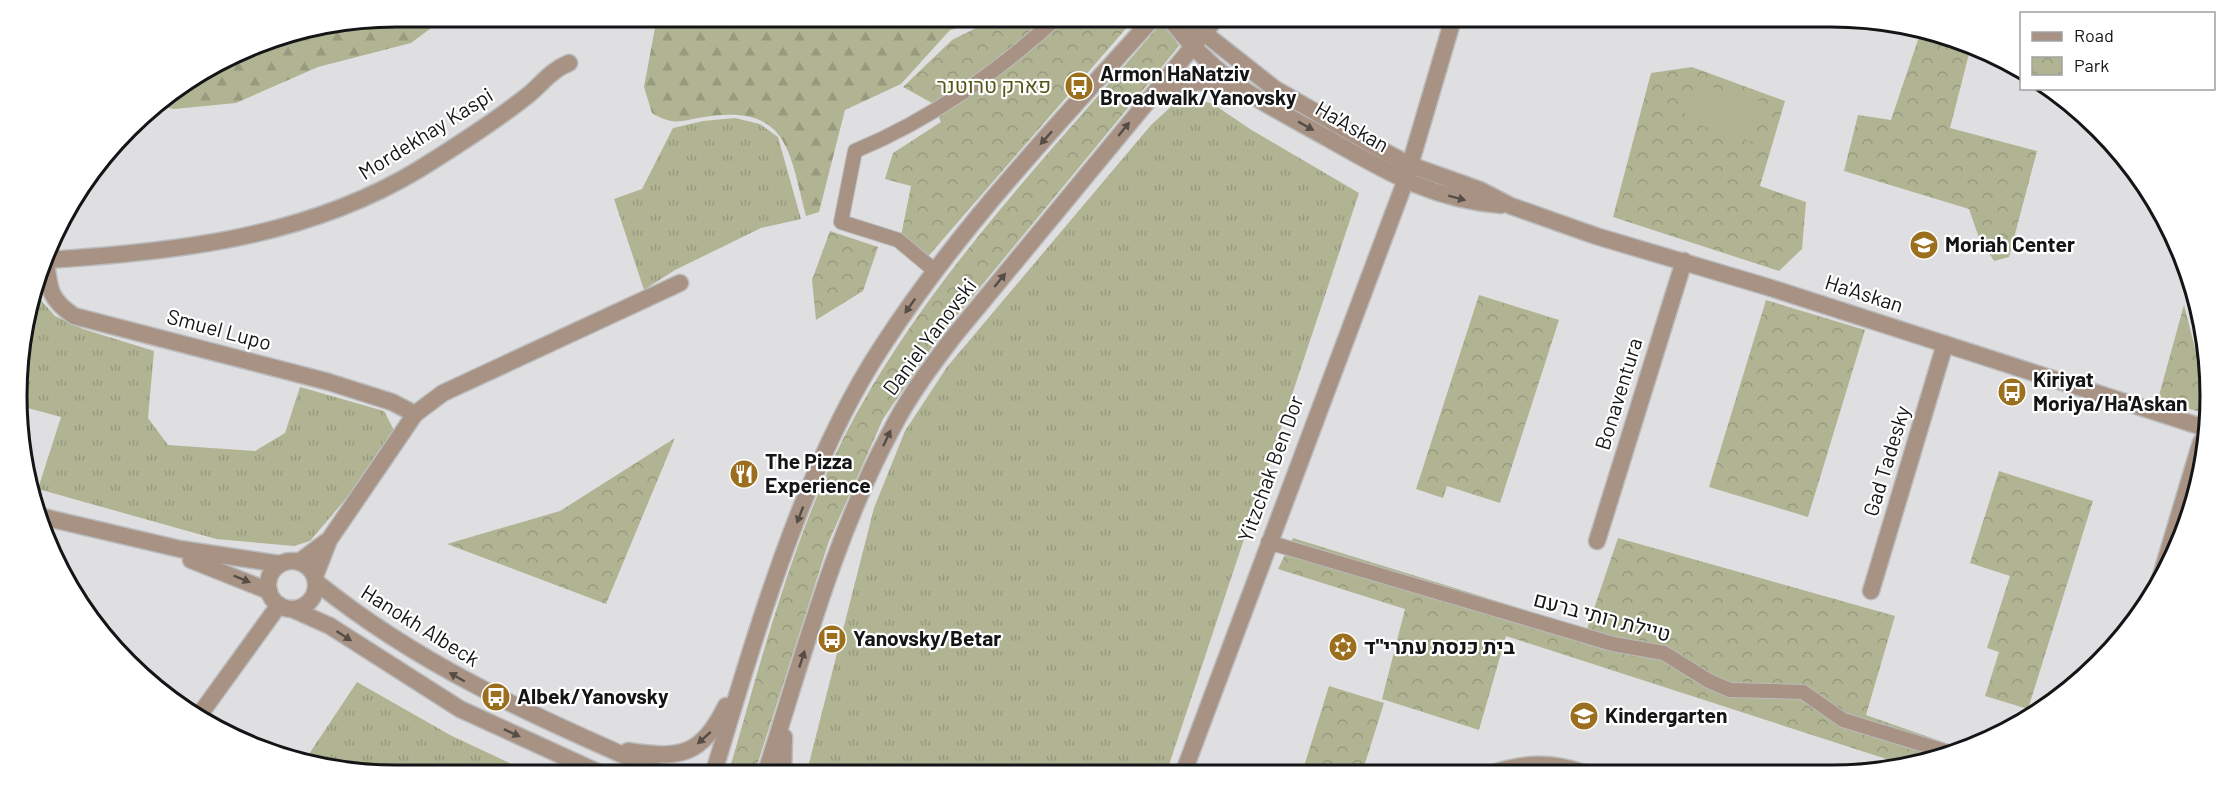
<svg xmlns="http://www.w3.org/2000/svg" width="2227" height="792" font-family="Barlow,Heebo,sans-serif">
<defs>
<pattern id="grass-tufts" width="24" height="20" patternUnits="userSpaceOnUse" patternTransform="scale(1.5)"><rect width="24" height="20" fill="#b1b492"/><path d="M3 7l-1-3M5 7V3M7 7l1-3M15 17l-1-3M17 17v-4M19 17l1-3" fill="none" stroke="#979a7d"/></pattern>
<pattern id="forest-firs" width="22" height="20" patternUnits="userSpaceOnUse" patternTransform="scale(1.5)"><rect width="22" height="20" fill="#b1b492"/><path d="M5 1l3.5 6h-7zM16 11l3.5 6h-7z" fill="#979a7d"/></pattern>
<pattern id="park-crowns" width="20" height="18" patternUnits="userSpaceOnUse" patternTransform="scale(1.5)"><rect width="20" height="18" fill="#b1b492"/><path d="M2 6a3 3 0 1 1 6 0M12 15a3 3 0 1 1 6 0" fill="none" stroke="#979a7d"/></pattern>
</defs>
<rect width="100%" height="100%" fill="#dfdfe2"/>
<g fill="url(#grass-tufts)">
<polygon points="1194,98 1213,104 1250,129 1359,193 1166,774 806,775 874,508 905,431 947,367 1151,125 1175,103"/>
<polygon points="735,118 760,124 778,137 801,219 761,228 675,270 644,290 614,199 642,189 673,128 703,121"/>
<polygon points="34,298 39,298 55,316 83,329 154,351 148,418 168,445 255,451 285,433 300,387 384,411 395,432 361,481 310,541 294,546 216,539 38,489 61,417 24,407"/>
<polygon points="357,682 450,735 535,775 396,775 303,763"/>
</g>
<g fill="url(#forest-firs)">
<polygon points="396,17 446,17 411,43 318,67 236,103 174,109 155,105 251,45"/>
<path d="M657,17v-1l318,1 -5,8 -20,5 -49,54 -56,26 -26,102 -13,4c-17,-66 -18,-112 -102,-99 -24,4 -30,9 -52,-4l-8,-26z"/>
</g>
<g fill="url(#park-crowns)">
<polygon points="983,17 1136,17 925,260 899,246 911,186 885,179 893,153 941,122 932,103 903,87 952,40 976,28"/>
<path d="M1163,21l16,25 -243,295 -53,78 -54,122 -75,234h-26c32,-111 64,-235 116,-338 80,-156 206,-283 319,-416z"/>
<polygon points="1922,28 1970,50 1950,128 2037,151 2009,257 1994,261 1978,235 1969,209 1844,171 1858,115 1891,120"/>
<polygon points="1692,67 1785,101 1760,186 1806,202 1802,249 1779,271 1613,217 1651,73"/>
<polygon points="830,231 878,247 863,291 816,320 812,280"/>
<polygon points="1479,295 1559,320 1500,503 1447,486 1443,498 1416,489"/>
<polygon points="1766,300 1865,330 1808,517 1709,487"/>
<polygon points="2184,305 2196,352 2206,371 2203,413 2158,399"/>
<polygon points="675,438 606,604 447,544 560,511"/>
<polygon points="1999,471 2093,501 2028,709 1985,696 1999,652 1987,648 2010,576 1970,563"/>
<polygon points="1293,538 1587,629 1618,538 1895,616 1866,715 1960,748 1905,765 1506,636 1479,730 1382,699 1405,609 1278,569"/>
<polygon points="1329,686 1384,703 1362,773 1302,773"/>
</g>
<polygon fill="#b1b492" points="1695,82 1765,103 1753,142 1683,120"/>
<g fill="none" stroke-linecap="round" stroke-linejoin="round">
<g stroke="#babbbd" stroke-width="16">
<g id="pedestrian">
<path d="M934,270l-36,-30 -57,-18 14,-71c77,-32 142,-79 204,-135"/>
<polyline points="1268,542 1613,644 1664,653 1709,681 1730,690 1803,692 1843,720 1948,752"/>
</g>
</g>
<g stroke="#babbbd" stroke-width="19">
<g id="minor">
<path d="M46,260c129,-8 259,-22 372,-90 37,-23 75,-47 109,-74 15,-12 24,-26 42,-33"/>
<path d="M46,260c3,29 3,39 28,56l255,66 63,20 23,12"/>
<polyline points="1597,541 1684,261"/>
<polyline points="299,562 326,542"/>
<polyline points="315,576 329,540 415,414 443,393 680,283"/>
<polyline points="2157,589 2201,442"/>
<polyline points="1871,591 1945,344"/>
<polyline points="198,717 279,605"/>
<path d="M1493,773c33,-11 59,-11 91,0"/>
<polyline points="1183,774 1405,182 1454,16"/>
</g>
</g>
<g stroke="#babbbd" stroke-width="19">
<g id="tertiary">
<path d="M1168,16c48,65 93,85 161,123 58,33 104,61 172,66"/>
<polyline points="1175,16 1204,33 1275,89 1389,154 1410,165 1480,190 1511,206 1596,236 1771,288 2202,427"/>
<polyline points="1158,89 1199,82 1234,86"/>
<polyline points="39,516 180,549 280,564"/>
<polyline points="191,560 269,591"/>
<circle cx="292" cy="585" r="24"/>
<path d="M316,582c109,88 226,137 352,193"/>
<polyline points="292,609 330,626 460,709 604,775"/>
<path d="M628,751c53,8 73,5 98,-45"/>
<path d="M713,775c42,-139 90,-309 170,-430 78,-120 177,-223 272,-329"/>
<path d="M765,775c37,-115 70,-242 128,-348 17,-33 39,-62 61,-91l264,-320"/>
<polyline points="783,775 784,737"/>
</g>
</g>
<use href="#pedestrian" stroke="#a79283" stroke-width="14"/>
<use href="#minor" stroke="#a79283" stroke-width="16"/>
<use href="#tertiary" stroke="#a79283" stroke-width="16"/>
</g>
<defs><path id="oneway-solid" d="M-6-.8H1V-3.2L6.5 0L1 3.2V.8H-6Z" transform="scale(1.5)"/></defs>
<g fill="#564d47">
<use href="#oneway-solid" transform="translate(1306 126) rotate(29)"/>
<use href="#oneway-solid" transform="translate(1124 129) rotate(-51)"/>
<use href="#oneway-solid" transform="translate(1046 138) rotate(132)"/>
<use href="#oneway-solid" transform="translate(1457 198) rotate(15)"/>
<use href="#oneway-solid" transform="translate(1000 280) rotate(-51)"/>
<use href="#oneway-solid" transform="translate(910 306) rotate(125)"/>
<use href="#oneway-solid" transform="translate(887 438) rotate(-65)"/>
<use href="#oneway-solid" transform="translate(800 515) rotate(111)"/>
<use href="#oneway-solid" transform="translate(242 579) rotate(22)"/>
<use href="#oneway-solid" transform="translate(344 636) rotate(33)"/>
<use href="#oneway-solid" transform="translate(802 659) rotate(-72)"/>
<use href="#oneway-solid" transform="translate(457 677) rotate(-150)"/>
<use href="#oneway-solid" transform="translate(512 733) rotate(25)"/>
<use href="#oneway-solid" transform="translate(704 738) rotate(138)"/>
</g>
<defs>
<g id="bus-disc" transform="scale(1.5)"><circle r="9.5" fill="#9b6f1e" stroke="#fff"/><path d="M-5-6H5V4H4V6H2V4H-2V6H-4V4H-5ZM-3.5-4V0h7V-4ZM-3.5 1.2v1.5H-2V1.2ZM2 1.2v1.5H3.5V1.2Z" fill="#fff"/></g>
<g id="school-disc" transform="scale(1.5)"><circle r="9.5" fill="#9b6f1e" stroke="#fff"/><path d="M0-5L7-2L0 1L-7-2ZM-4 1L0 2.5L4 1V4Q0 6-4 4Z" fill="#fff"/></g>
<g id="restaurant-disc" transform="scale(1.5)"><circle r="9.5" fill="#9b6f1e" stroke="#fff"/><path d="M-5-6h1v4h1v-4h1v4h1v-4h1v5L-1.5 .5V6h-2V.5L-5-1ZM5-6V6H3V1.5H1.5Q1.5-4 5-6Z" fill="#fff"/></g>
<g id="synagogue-disc" transform="scale(1.5)"><circle r="9.5" fill="#9b6f1e" stroke="#fff"/><path d="M0-6.5L5.6 3.2H-5.6ZM0 6.5L5.6-3.2H-5.6Z" fill="#fff"/></g>
</defs>
<g fill-rule="evenodd">
<use href="#bus-disc" x="1079" y="86"/>
<use href="#school-disc" x="1924" y="245"/>
<use href="#bus-disc" x="2012" y="392"/>
<use href="#restaurant-disc" x="744" y="474"/>
<use href="#bus-disc" x="832" y="639"/>
<use href="#synagogue-disc" x="1343" y="647"/>
<use href="#bus-disc" x="496" y="697"/>
<use href="#school-disc" x="1584" y="716"/>
</g>
<g text-anchor="middle" stroke-width="4.5" stroke-linejoin="round" paint-order="stroke">
<g font-size="21" font-weight="bold" fill="#141516" stroke="#fff" text-anchor="start">
<text x="1100" y="81">Armon HaNatziv<tspan x="1100" dy="24">Broadwalk/Yanovsky</tspan></text>
<text x="1945" y="252">Moriah Center</text>
<text x="2033" y="387">Kiriyat<tspan x="2033" dy="24">Moriya/Ha'Askan</tspan></text>
<text x="765" y="469">The Pizza<tspan x="765" dy="24">Experience</tspan></text>
<text x="853" y="646">Yanovsky/Betar</text>
<text x="1364" y="654">בית כנסת עתרי"ד</text>
<text x="517" y="704">Albek/Yanovsky</text>
<text x="1605" y="723">Kindergarten</text>
</g>
<g font-size="21" fill="#555616" stroke="#fff">
<text x="994" y="93">פארק טרוטנר</text>
</g>
<g font-size="21" fill="#141516" stroke="#fff">
<text transform="translate(1352 127) rotate(30)" y="7">Ha'Askan</text>
<text transform="translate(426 134) rotate(-32)" y="7">Mordekhay Kaspi</text>
<text transform="translate(1864 294) rotate(18)" y="7">Ha'Askan</text>
<text transform="translate(219 330) rotate(15)" y="7">Smuel Lupo</text>
<text transform="translate(930 337) rotate(-53)" y="7">Daniel Yanovski</text>
<text transform="translate(1619 394) rotate(-73)" y="7">Bonaventura</text>
<text transform="translate(1887 461) rotate(-73)" y="7">Gad Tadesky</text>
<text transform="translate(1271 469) rotate(-70)" y="7">Yitzchak Ben Dor</text>
<text transform="translate(1602 617) rotate(15)" y="7">טיילת רותי ברעם</text>
<text transform="translate(420 626) rotate(32)" y="7">Hanokh Albeck</text>
</g>
</g>
<path d="M0 0H2227V792H0ZM396 27H1831A369 369 0 0 1 2200 396V396A369 369 0 0 1 1831 765H396A369 369 0 0 1 27 396V396A369 369 0 0 1 396 27Z" fill="#fff" fill-rule="evenodd"/>
<path fill="none" stroke="#141516" stroke-width="3" d="M396 27H1831A369 369 0 0 1 2200 396V396A369 369 0 0 1 1831 765H396A369 369 0 0 1 27 396V396A369 369 0 0 1 396 27Z"/>
<rect x="2020" y="12" width="195" height="78" fill="#ffffff" stroke="#a1a1a2" stroke-width="1.5"/>
<rect x="2032" y="32" width="30" height="9" fill="#a79283" stroke="#a1a1a2" stroke-width="1.5"/>
<text x="2074" y="42" font-size="18" fill="#141516">Road</text>
<rect x="2032" y="57" width="30" height="18" fill="url(#park-crowns)" stroke="#a1a1a2" stroke-width="1.5"/>
<text x="2074" y="72" font-size="18" fill="#141516">Park</text>
</svg>
